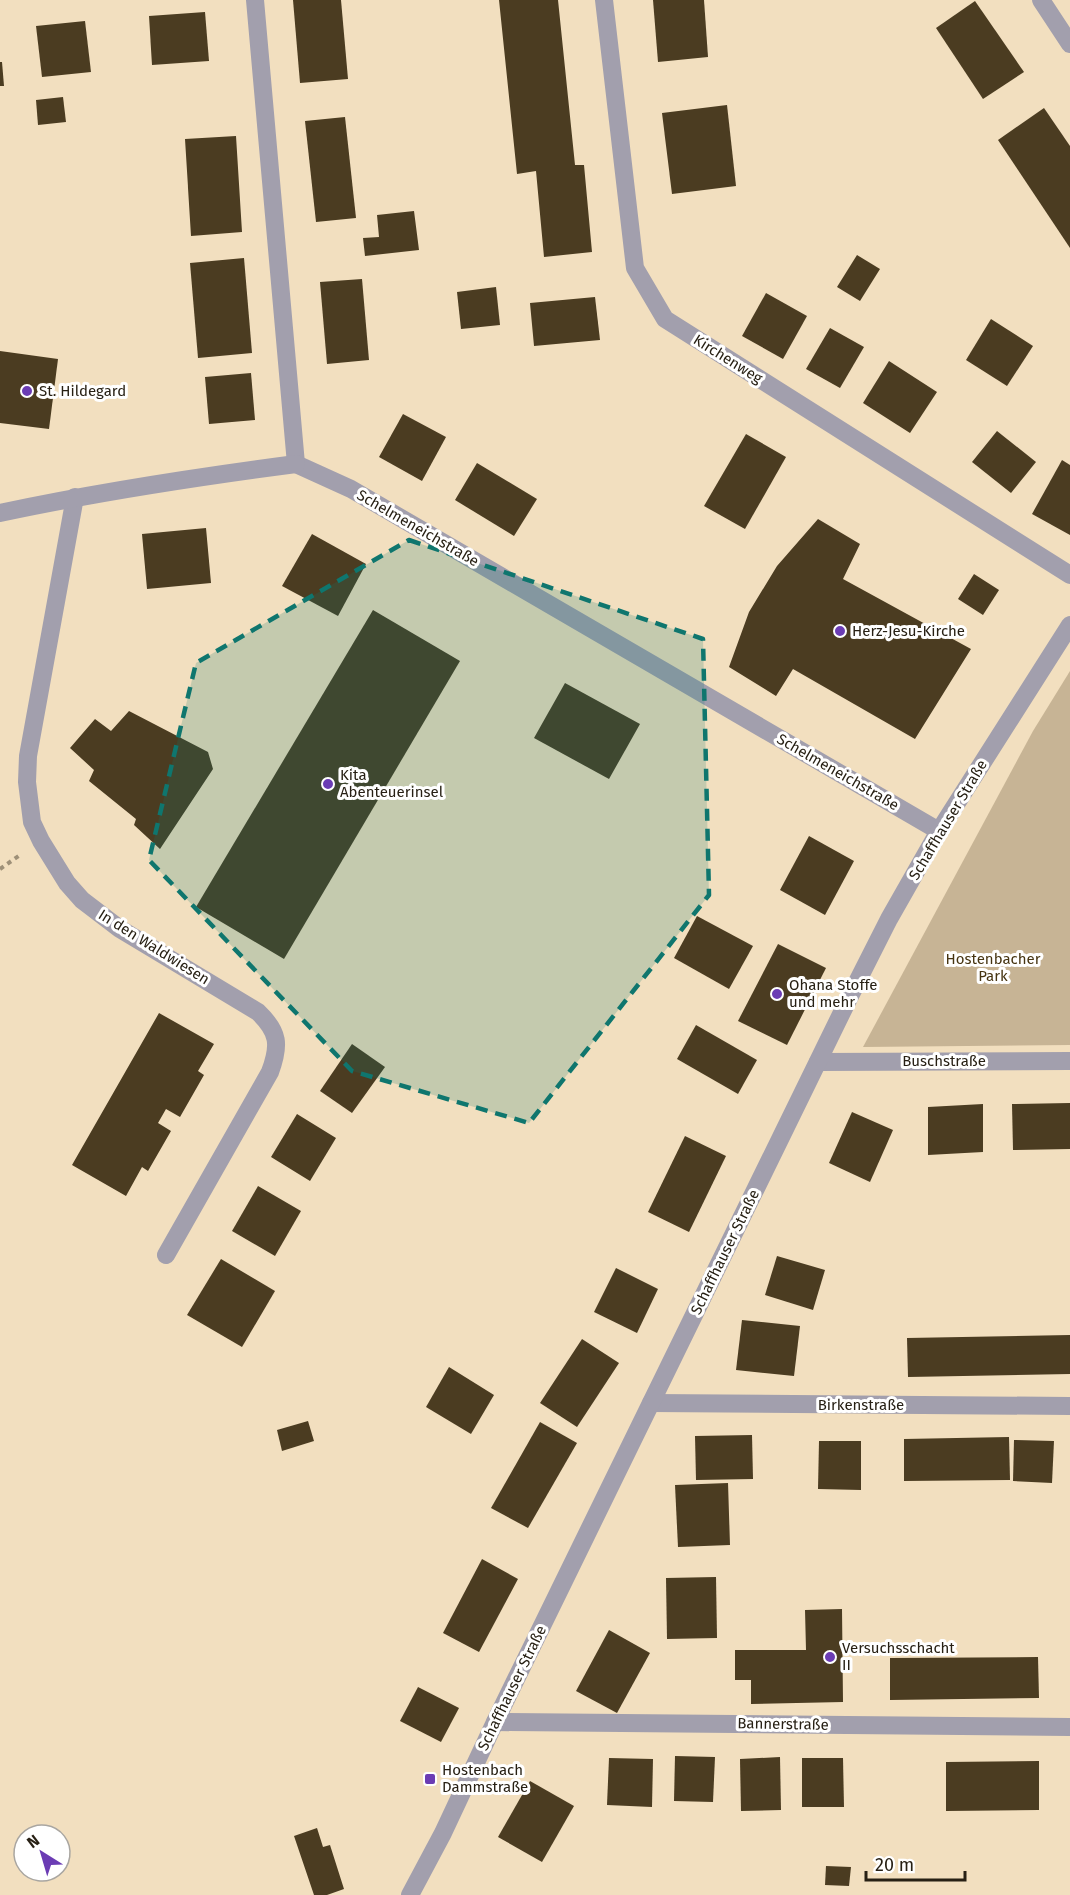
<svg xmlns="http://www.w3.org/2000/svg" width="1070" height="1895" font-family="'Fira Sans',sans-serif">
<rect width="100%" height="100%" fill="#f2dfbf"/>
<polygon fill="#c7b495" points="1070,671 1070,1045 863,1047 1033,731"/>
<g fill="#4b3c21">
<polygon points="293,0 341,0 348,79 300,83"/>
<polygon points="499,0 558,0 575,165 584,165 592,252 544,257 536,171 517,174"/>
<polygon points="653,0 704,0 708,57 658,62"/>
<polygon points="975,1 1024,72 983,99 936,28"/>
<polygon points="205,12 209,61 152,65 149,16"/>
<polygon points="85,21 91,72 42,77 36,26"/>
<polygon points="0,62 2,62 4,86 0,86"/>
<polygon points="63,97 66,122 38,125 36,100"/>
<polygon points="727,105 736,186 672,194 662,113"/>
<polygon points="1044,108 1070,146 1070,248 998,140"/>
<polygon points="345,117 356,218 316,222 305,121"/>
<polygon points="236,136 242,232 191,236 185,139"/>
<polygon points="414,211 419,250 365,256 363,238 379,237 377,215"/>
<polygon points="857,255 880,269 860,301 837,287"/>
<polygon points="244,258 252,353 198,358 190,263"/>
<polygon points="362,279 369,360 327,364 320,282"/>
<polygon points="496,287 500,325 461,329 457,292"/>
<polygon points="766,293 807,316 783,359 742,336"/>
<polygon points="595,297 600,340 534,346 530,303"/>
<polygon points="991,319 1033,346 1007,386 966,360"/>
<polygon points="830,328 864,347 840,388 806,369"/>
<polygon points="0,351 58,359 49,429 0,423"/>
<polygon points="889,361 937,392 910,433 863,403"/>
<polygon points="251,373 255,420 209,424 205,377"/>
<polygon points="403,414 446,437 422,481 379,457"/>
<polygon points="997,431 1036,462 1011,493 972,462"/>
<polygon points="746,434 786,457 745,529 704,506"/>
<polygon points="1062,460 1070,465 1070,535 1032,514"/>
<polygon points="477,463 537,499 514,536 455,500"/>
<polygon points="818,519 860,544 843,579 971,649 915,739 793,669 776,696 729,667 749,612 777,566"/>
<polygon points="206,528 211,583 147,589 142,534"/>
<polygon points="312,534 366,564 338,616 282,586"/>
<polygon points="974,574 999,590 983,615 958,599"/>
<polygon points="373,610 460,661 284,959 196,907"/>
<polygon points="565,683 640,724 609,779 534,738"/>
<polygon points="129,711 208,752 213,769 160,849 134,825 136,819 89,781 94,770 70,748 95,719 111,731"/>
<polygon points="809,836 854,861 825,915 780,890"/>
<polygon points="697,916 753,946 729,989 674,958"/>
<polygon points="778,944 826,968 787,1045 738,1021"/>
<polygon points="159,1013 214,1044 198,1071 204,1075 180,1117 166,1109 158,1123 171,1131 148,1171 142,1167 126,1196 72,1165"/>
<polygon points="696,1025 757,1060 738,1094 677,1059"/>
<polygon points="352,1044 385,1067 352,1113 320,1091"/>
<polygon points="1070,1103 1070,1149 1013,1150 1012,1104"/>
<polygon points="983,1104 983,1152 928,1155 928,1107"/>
<polygon points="852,1112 893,1130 870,1182 829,1163"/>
<polygon points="297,1114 336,1138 310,1181 271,1157"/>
<polygon points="685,1136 726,1156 689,1232 648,1212"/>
<polygon points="258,1186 301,1211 275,1256 232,1231"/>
<polygon points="777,1256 825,1270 813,1310 765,1295"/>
<polygon points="221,1259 275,1291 242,1347 187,1315"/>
<polygon points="616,1268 658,1289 637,1333 594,1312"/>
<polygon points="742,1320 800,1326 794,1376 736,1370"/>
<polygon points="1070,1335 1070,1374 908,1377 907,1338"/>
<polygon points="582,1339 619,1363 577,1427 540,1403"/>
<polygon points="449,1367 494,1395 471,1434 426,1407"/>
<polygon points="308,1421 314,1441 282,1451 277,1430"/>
<polygon points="540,1422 577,1443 528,1528 491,1508"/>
<polygon points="752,1435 753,1479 696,1480 695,1436"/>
<polygon points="1009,1437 1010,1480 904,1481 904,1439"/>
<polygon points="1014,1440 1054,1441 1052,1483 1013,1481"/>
<polygon points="819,1441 861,1441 861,1490 818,1489"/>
<polygon points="728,1483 730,1545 678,1547 675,1485"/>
<polygon points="482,1559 518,1579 479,1652 443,1633"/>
<polygon points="716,1577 717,1638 667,1639 666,1578"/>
<polygon points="842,1609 843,1702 751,1704 751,1680 735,1680 735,1650 806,1650 805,1610"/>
<polygon points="609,1630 650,1653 617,1713 576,1691"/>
<polygon points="1038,1657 1039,1698 890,1700 890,1658"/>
<polygon points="418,1687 459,1708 441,1742 400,1721"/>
<polygon points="675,1756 715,1757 713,1802 674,1801"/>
<polygon points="780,1757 781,1810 741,1811 740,1759"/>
<polygon points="609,1758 653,1759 652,1807 607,1805"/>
<polygon points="802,1758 843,1758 844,1807 802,1807"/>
<polygon points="1039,1761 1039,1810 946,1811 946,1762"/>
<polygon points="530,1781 574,1806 542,1862 498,1837"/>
<polygon points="317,1828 323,1847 330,1845 344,1889 327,1895 314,1895 294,1836"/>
<polygon points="826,1866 851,1867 849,1886 825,1885"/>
</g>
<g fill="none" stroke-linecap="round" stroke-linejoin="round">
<polyline stroke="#9e9078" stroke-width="4" stroke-dasharray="4.5 4.5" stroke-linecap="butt" points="0,869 20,855"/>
<g stroke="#a29fad" stroke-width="18">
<polyline points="255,0 296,464"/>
<polyline points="604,0 635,268 665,319 1070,575"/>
<polyline points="1041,0 1070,44"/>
<polyline points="296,464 351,489 939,831"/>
<path d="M75,497l-47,259 -1,26 5,40 9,19 26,42 15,17 38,29 138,83c21,20 22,33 12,60l-104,183"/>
<path d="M0,513c98,-21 197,-36 296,-49"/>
<polyline points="818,1062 1070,1061"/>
<polyline points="651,1403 1070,1406"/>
<polyline points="495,1722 1070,1727"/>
<polyline points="410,1895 443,1833 495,1722 848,1000 889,919 939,831 1070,625"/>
</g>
</g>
<path fill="#0f766e" fill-opacity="0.2" stroke="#0f766e" stroke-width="4.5" stroke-dasharray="12 8" stroke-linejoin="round" d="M409,540l294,99 6,256 -180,228 -177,-52 -203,-211 47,-197z"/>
<g fill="#6b3cb4" stroke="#fff" stroke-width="2">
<circle cx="27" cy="391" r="6"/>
<circle cx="840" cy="631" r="6"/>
<circle cx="328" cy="784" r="6"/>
<circle cx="777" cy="994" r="6"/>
<circle cx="830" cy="1657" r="6"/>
<rect x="424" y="1773" width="12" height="12" rx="3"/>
</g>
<g text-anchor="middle" stroke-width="6" stroke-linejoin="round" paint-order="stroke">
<g font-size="15" fill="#272014" stroke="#fff">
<text transform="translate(728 359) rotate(32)" y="5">Kirchenweg</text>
<text transform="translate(418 528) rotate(30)" y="5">Schelmeneichstraße</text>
<text transform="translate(838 772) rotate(30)" y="5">Schelmeneichstraße</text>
<text transform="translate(948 820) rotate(-59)" y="5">Schaffhauser Straße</text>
<text transform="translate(154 947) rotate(32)" y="5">In den Waldwiesen</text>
<text x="944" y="1066">Buschstraße</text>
<text transform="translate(725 1252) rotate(-64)" y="5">Schaffhauser Straße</text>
<text x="861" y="1410">Birkenstraße</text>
<text transform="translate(512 1688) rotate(-64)" y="5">Schaffhauser Straße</text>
<text transform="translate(783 1724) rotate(1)" y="5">Bannerstraße</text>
</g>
<g font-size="15" fill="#272014" stroke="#fff" text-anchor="start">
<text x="39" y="396">St. Hildegard</text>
<text x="852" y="636">Herz-Jesu-Kirche</text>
<text x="340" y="780">Kita<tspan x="340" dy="17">Abenteuerinsel</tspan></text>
<text x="789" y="990">Ohana Stoffe<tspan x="789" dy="17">und mehr</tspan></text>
<text x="842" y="1653">Versuchsschacht<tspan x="842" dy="17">II</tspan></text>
<text x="442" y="1775">Hostenbach<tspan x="442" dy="17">Dammstraße</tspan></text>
</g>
<g font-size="15" fill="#463411" stroke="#fff">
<text x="993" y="964">Hostenbacher<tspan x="993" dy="17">Park</tspan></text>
</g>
</g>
<g transform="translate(42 1853) rotate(323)"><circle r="28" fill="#ffffff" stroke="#a9a6a1" stroke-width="1.5"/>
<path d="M0-4.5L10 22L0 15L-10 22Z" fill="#6b3cb4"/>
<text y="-9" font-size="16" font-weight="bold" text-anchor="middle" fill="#272014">N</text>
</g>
<path d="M866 1871v9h99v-9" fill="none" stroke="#272014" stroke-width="3"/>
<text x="875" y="1871" font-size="18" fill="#272014" stroke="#ffffff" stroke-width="4.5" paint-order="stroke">20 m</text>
</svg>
